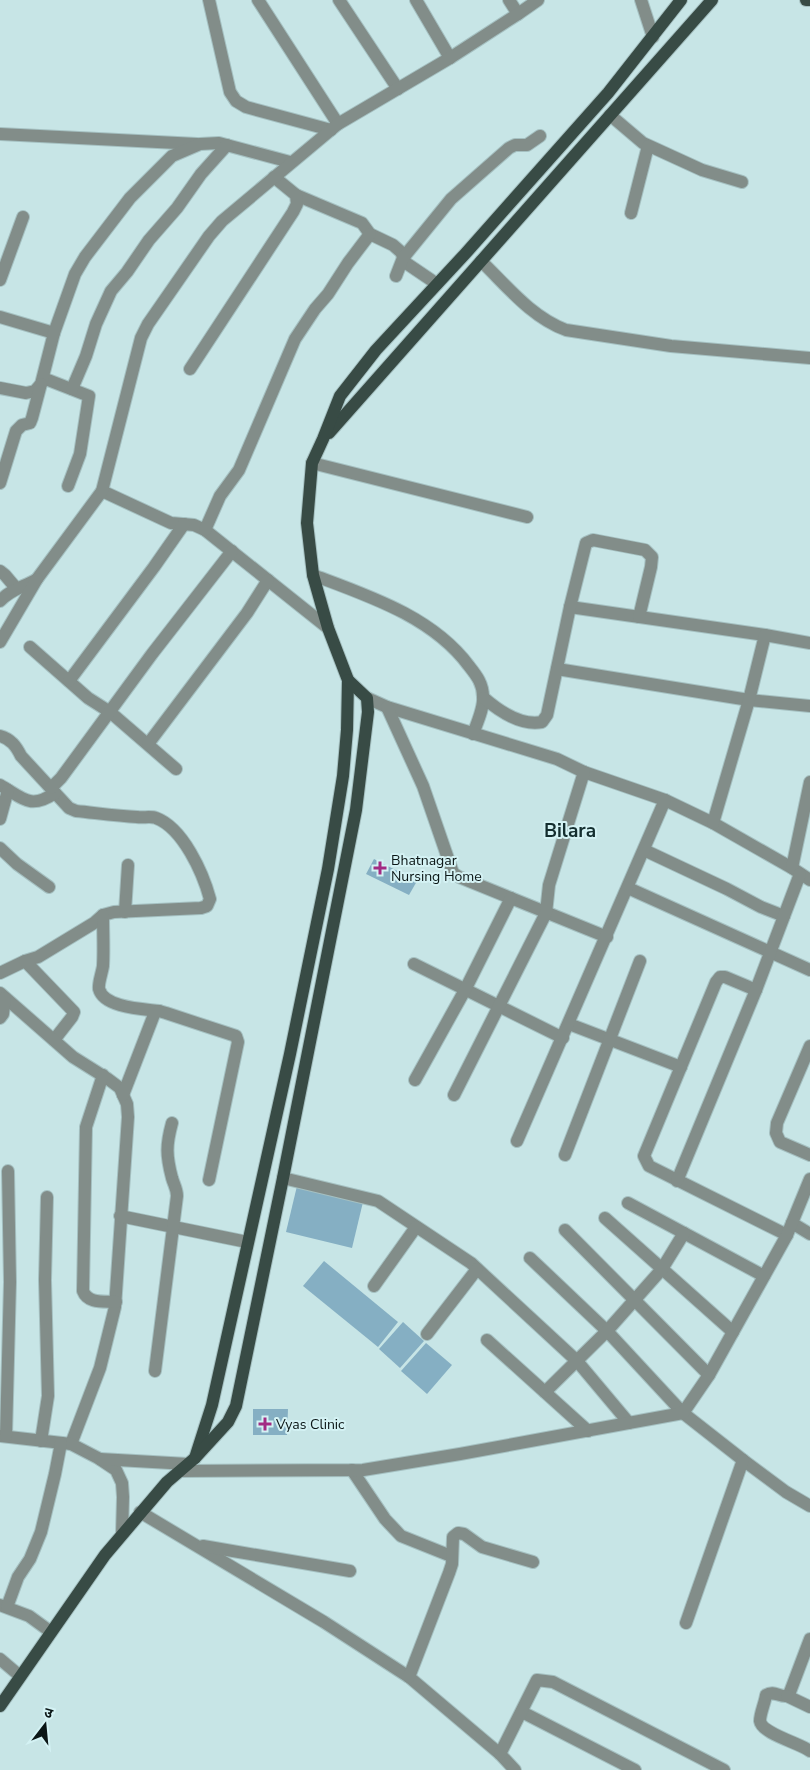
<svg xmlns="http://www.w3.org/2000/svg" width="810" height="1770" font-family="'Nunito Sans','Noto Sans Devanagari',sans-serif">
<rect width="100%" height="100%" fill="#c7e5e6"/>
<g fill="#85afc3">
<polygon points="374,859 417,881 409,895 366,874"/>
<polygon points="297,1186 363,1202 352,1248 286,1232"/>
<polygon points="324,1261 398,1322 378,1347 303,1286"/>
<polygon points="403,1322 424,1341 400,1368 379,1349"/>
<polygon points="426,1343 452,1365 427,1394 401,1371"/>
<polygon points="253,1409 288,1409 287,1435 253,1435"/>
</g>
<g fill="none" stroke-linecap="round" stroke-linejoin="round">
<g stroke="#a5c0c1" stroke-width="14">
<g id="minor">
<polyline points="209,0 230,92 236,101 246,107 331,130"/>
<polyline points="258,0 338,124"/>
<polyline points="339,0 398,89"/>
<polyline points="416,0 450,58"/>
<polyline points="509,0 518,14"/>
<polyline points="641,0 653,37"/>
<polyline points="610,115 643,143 702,170 742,182"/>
<polyline points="0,134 197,144"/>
<polyline points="296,195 362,223 370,234 393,245 401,252 406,263 437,284"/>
<polyline points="631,213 648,146"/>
<path d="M481,261c26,25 50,56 85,69l105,16 139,12"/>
<polyline points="396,276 403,258 451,199 509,148 515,145 527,145 540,136"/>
<polyline points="0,280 23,217"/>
<polyline points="0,317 54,333"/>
<polyline points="190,369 293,212 297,204 296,195 274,177"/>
<polyline points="43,378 89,396 80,454 68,486"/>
<polyline points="0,388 26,393 35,391 41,384 54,333 75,274 85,257 130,198 172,156 200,144 219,143 290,162"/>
<polyline points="72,389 86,356 96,324 111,291 127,272 149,240 177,208 201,174 227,145"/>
<polyline points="312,463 527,517"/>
<polyline points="0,483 16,431 22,425 30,423 32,418 41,384"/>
<polyline points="102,491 171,523 194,525 205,530 328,628"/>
<polyline points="205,530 220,496 239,470 295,339 315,309 328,294 348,263 370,234"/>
<polyline points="0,571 5,575 16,588"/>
<path d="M313,575c56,21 120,42 156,91 8,10 14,18 14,31 1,11 -6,26 -10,37"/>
<path d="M0,601c11,-12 24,-14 37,-22l65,-88 39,-153 7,-14 61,-88 13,-15 116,-97 112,-66 68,-44 20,-14"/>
<polyline points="570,607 765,635 810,643"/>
<polyline points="0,642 37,579"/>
<polyline points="30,647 88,698 110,712 176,769"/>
<polyline points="557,669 749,700 810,706"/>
<polyline points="69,681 154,567 184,524"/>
<polyline points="367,698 387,707 557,759 584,772 665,800 713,823 792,868 810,880"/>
<path d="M484,698c15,13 37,28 58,24l5,-7 23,-108 16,-64 7,-3 52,10 7,7 -1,10 -12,50"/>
<polyline points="387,707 423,786 453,873 459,877 607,937"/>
<path d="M0,736c11,3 16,10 21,20l48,52 7,3c20,2 41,5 61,6 6,1 14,-1 19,1 27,10 47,55 54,81l-3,7 -6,2 -87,4 -11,3 -9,8 -56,34 -13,4 -25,12"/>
<polyline points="148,744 247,613 268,580"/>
<path d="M0,785c23,13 30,25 55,8"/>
<polyline points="51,788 61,778 152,654 232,551"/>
<polyline points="0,819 8,790"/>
<polyline points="713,823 749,700 765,635"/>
<polyline points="0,848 17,864 49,887"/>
<polyline points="644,850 727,889 761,907 784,916"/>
<polyline points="792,868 810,782"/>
<polyline points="628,888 810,970"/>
<polyline points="125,912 128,865"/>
<path d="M103,915c0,17 1,34 0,51 -1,7 -5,17 -4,23 5,19 45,20 60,22"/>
<polyline points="25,961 74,1012 72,1017 54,1040"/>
<polyline points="414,964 563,1038"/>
<polyline points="756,990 725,977 720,977 716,982 644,1156 649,1166 787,1235"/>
<polyline points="0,993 73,1057 108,1079 120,1088 127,1104 128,1117 115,1307 100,1368 71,1444"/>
<polyline points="0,1018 3,1014 5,998"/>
<polyline points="569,1024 681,1067"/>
<polyline points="810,1046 777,1123 776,1133 780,1142 810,1155"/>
<path d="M103,1075l-17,52 -3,164c5,13 21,10 33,11"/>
<polyline points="415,1080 465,990 511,898"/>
<polyline points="123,1095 155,1012 159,1011 166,1013 236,1036 238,1042 209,1180"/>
<polyline points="454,1095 546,913 549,885 584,772"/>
<polyline points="517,1141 665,800"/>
<polyline points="565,1155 640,961"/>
<polyline points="283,1178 378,1201 471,1263 577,1361 629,1423"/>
<polyline points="677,1181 756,990 800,874"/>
<polyline points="628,1203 764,1276"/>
<polyline points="120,1216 247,1242"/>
<polyline points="605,1218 733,1332"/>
<polyline points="792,1223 810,1234"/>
<polyline points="565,1230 709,1375"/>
<polyline points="530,1258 607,1331 683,1413 743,1460 786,1492 810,1506"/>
<polyline points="374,1286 416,1227"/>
<polyline points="427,1334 477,1269"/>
<polyline points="487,1340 588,1431"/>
<path d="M155,1371l22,-175c0,-7 -3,-11 -5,-18 -6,-23 -6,-33 0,-55"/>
<polyline points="545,1392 607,1331 662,1269 684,1233"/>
<polyline points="0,1436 71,1444 98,1458 116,1470 122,1483 123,1497 122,1534"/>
<polyline points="6,1436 10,1282 8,1171"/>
<polyline points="41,1441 48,1396 45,1280 47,1197"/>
<polyline points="100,1459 188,1464"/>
<polyline points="352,1470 385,1519 401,1536 451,1556"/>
<polyline points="178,1471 363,1470 460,1454 683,1413 709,1375 787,1235 810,1179"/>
<polyline points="140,1512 324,1622 409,1677 500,1754 515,1770"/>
<polyline points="203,1546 350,1571"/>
<polyline points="0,1605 29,1616 51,1632"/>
<polyline points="7,1607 18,1577 30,1559 41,1532 55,1474 61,1443"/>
<polyline points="686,1623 743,1460"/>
<path d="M810,1639l-20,53 -3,4c-8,1 -13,-6 -21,-1 -1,8 -6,18 -6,26 2,13 40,22 50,30"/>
<polyline points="0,1659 20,1676"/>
<polyline points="409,1677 449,1573 452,1564 453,1537 458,1533 464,1534 482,1547 533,1562"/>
<polyline points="787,1696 810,1707"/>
<polyline points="522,1712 635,1770"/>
<polyline points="500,1754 537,1680 553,1682 724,1770"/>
</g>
</g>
<g stroke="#a5c0c1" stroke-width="14">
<g id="major">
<polyline points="806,0 810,0"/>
<polyline points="329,433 712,0"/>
<polyline points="195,1458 212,1405 290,1054 328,869 343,776 347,730 348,680 328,628 313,575 307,523 312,463 323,439 340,396 376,350 465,254 608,93 681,0"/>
<polyline points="0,1706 105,1555 167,1482 195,1458 228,1422 236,1406 283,1178 356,810 368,712 367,698 348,680"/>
</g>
</g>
<use href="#minor" stroke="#828d89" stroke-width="12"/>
<use href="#major" stroke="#384b45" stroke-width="12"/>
</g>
<g fill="#a22b83" stroke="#d4f2f4" stroke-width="2">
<path d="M377.5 860.5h5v5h5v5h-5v5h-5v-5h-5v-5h5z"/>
<path d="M262.5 1416.5h5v5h5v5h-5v5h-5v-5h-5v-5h5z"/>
</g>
<g text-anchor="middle" stroke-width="4" stroke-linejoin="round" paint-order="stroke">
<g font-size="14" fill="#0b1616" stroke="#d4f2f4" text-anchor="start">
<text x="391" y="865">Bhatnagar<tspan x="391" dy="16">Nursing Home</tspan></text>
<text x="276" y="1429">Vyas Clinic</text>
</g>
<g font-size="19" font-weight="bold" fill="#142e2f" stroke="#d4f2f4">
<text x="570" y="837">Bilara</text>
</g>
</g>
<g transform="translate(45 1725) rotate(16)" stroke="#d4f2f4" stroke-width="4" paint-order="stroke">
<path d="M0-4L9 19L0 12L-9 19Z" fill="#0b1616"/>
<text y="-8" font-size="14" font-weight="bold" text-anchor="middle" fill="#0b1616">उ</text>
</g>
</svg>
